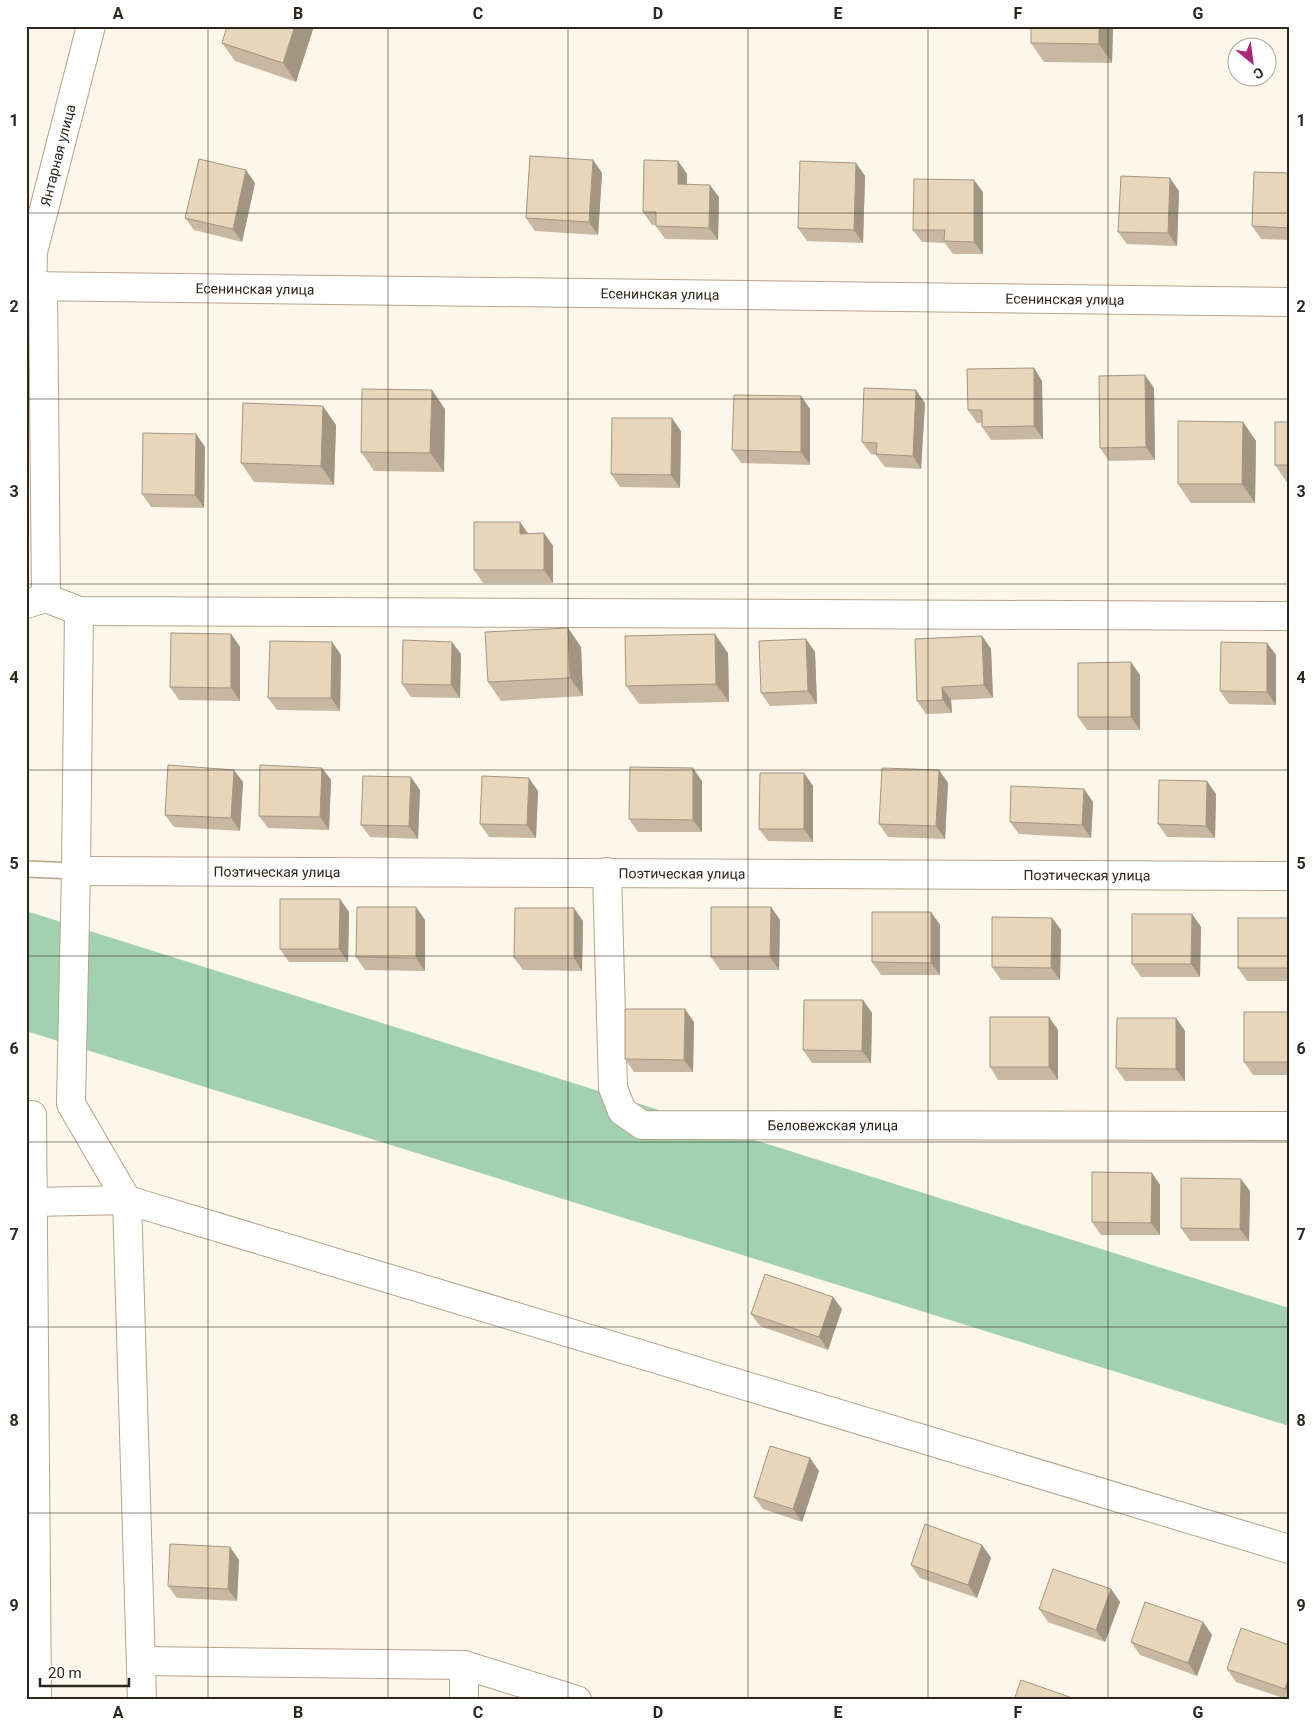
<svg xmlns="http://www.w3.org/2000/svg" width="1315" height="1726" font-family="Roboto,sans-serif">
<rect width="100%" height="100%" fill="#fdf6eb"/>
<polygon fill="#a1d1ae" points="26,911 1289,1308 1289,1426 26,1031"/>
<g fill="none" stroke-linecap="round" stroke-linejoin="round">
<g stroke="#b6a48a" stroke-width="18">
<polyline id="service" points="26,869 76,871"/>
</g>
<g stroke="#b6a48a" stroke-width="30">
<g id="minor">
<path id="s1" d="M26,286l1263,16"/>
<path id="s2" d="M32,286l1,-34 58,-226"/>
<polyline points="43,286 46,598"/>
<polyline points="26,604 46,598 79,611 1289,616"/>
<polyline points="79,611 76,871 71,1104 127,1200 142,1700"/>
<path id="s3" d="M76,871l1213,5"/>
<path id="s4" d="M607,872l6,216 9,23 20,14 647,1"/>
<polyline points="32,1115 37,1700"/>
<polyline points="33,1202 127,1200 1289,1549"/>
<polyline points="141,1661 464,1665 577,1700"/>
<polyline points="464,1665 464,1700"/>
</g>
</g>
<use href="#service" stroke="#fff" stroke-width="15"/>
<use href="#minor" stroke="#fff" stroke-width="28"/>
</g>
<g fill="#c8b8a1">
<polygon points="314,26 296,82 235,61 222,43"/>
<polygon points="1031,26 1113,26 1112,63 1044,62 1031,43"/>
<polygon points="593,160 602,173 598,235 535,231 526,218"/>
<polygon points="678,161 687,174 687,184 719,197 718,240 665,239 656,226 656,225 652,225 643,212"/>
<polygon points="856,163 865,176 863,243 807,241 798,228"/>
<polygon points="1289,173 1289,240 1261,239 1252,226"/>
<polygon points="255,183 242,242 194,230 185,218"/>
<polygon points="1179,191 1177,246 1127,244 1118,232"/>
<polygon points="983,192 983,254 953,254 945,243 922,242 913,230"/>
<polygon points="1034,368 1042,381 1043,439 991,440 982,427 982,423 977,423 968,410"/>
<polygon points="1154,388 1155,460 1109,461 1100,448"/>
<polygon points="801,396 810,409 810,465 741,463 732,450"/>
<polygon points="925,403 921,469 885,467 876,455 871,454 862,442"/>
<polygon points="445,409 444,472 374,471 361,452"/>
<polygon points="1243,422 1256,441 1255,503 1191,503 1178,484"/>
<polygon points="1289,422 1289,484 1288,484 1275,465"/>
<polygon points="336,425 334,485 254,482 241,463"/>
<polygon points="681,431 680,488 620,487 611,474"/>
<polygon points="196,434 205,447 204,508 151,507 142,494"/>
<polygon points="520,522 528,534 544,533 553,546 553,583 483,583 474,570"/>
<polygon points="568,628 581,647 583,696 501,701 488,682"/>
<polygon points="231,634 240,647 240,701 179,700 170,687"/>
<polygon points="982,636 991,649 993,698 951,700 952,713 926,714 917,701"/>
<polygon points="806,639 815,652 817,704 770,706 761,693"/>
<polygon points="332,642 341,655 340,711 277,710 268,698"/>
<polygon points="1267,643 1276,655 1276,705 1229,704 1220,691"/>
<polygon points="728,653 729,702 639,704 626,686"/>
<polygon points="461,654 460,698 411,697 402,684"/>
<polygon points="1140,675 1140,730 1087,730 1078,717"/>
<polygon points="322,768 331,780 329,830 268,828 259,816"/>
<polygon points="939,770 948,783 945,839 888,837 879,824"/>
<polygon points="804,773 813,786 813,842 768,841 759,829"/>
<polygon points="702,781 702,832 638,832 629,819"/>
<polygon points="243,782 240,831 174,827 165,815"/>
<polygon points="1084,789 1093,802 1091,838 1019,834 1010,822"/>
<polygon points="420,790 418,839 370,837 361,825"/>
<polygon points="538,791 536,838 489,837 480,824"/>
<polygon points="1216,794 1215,838 1167,837 1158,824"/>
<polygon points="340,899 349,912 348,962 289,962 280,949"/>
<polygon points="771,907 780,920 779,970 720,970 711,957"/>
<polygon points="931,912 940,925 940,975 881,975 872,962"/>
<polygon points="1192,914 1201,927 1200,977 1141,977 1132,964"/>
<polygon points="1052,918 1061,930 1060,980 1001,980 992,967"/>
<polygon points="1289,918 1289,981 1247,981 1238,968"/>
<polygon points="425,920 425,971 365,970 356,957"/>
<polygon points="583,921 582,971 523,970 514,958"/>
<polygon points="863,1000 872,1013 871,1063 812,1063 803,1050"/>
<polygon points="1289,1012 1289,1075 1253,1075 1244,1062"/>
<polygon points="1049,1017 1058,1030 1058,1080 998,1080 990,1067"/>
<polygon points="1176,1018 1185,1031 1185,1081 1125,1081 1116,1068"/>
<polygon points="694,1022 693,1072 634,1072 625,1059"/>
<polygon points="1152,1173 1160,1185 1160,1235 1101,1235 1092,1222"/>
<polygon points="1250,1191 1249,1241 1190,1241 1181,1228"/>
<polygon points="842,1309 828,1350 760,1326 751,1314"/>
<polygon points="810,1458 819,1471 802,1522 763,1509 754,1497"/>
<polygon points="982,1545 991,1558 977,1598 920,1578 911,1565"/>
<polygon points="230,1547 239,1560 237,1601 177,1598 168,1586"/>
<polygon points="1111,1589 1120,1602 1105,1642 1048,1622 1039,1609"/>
<polygon points="1203,1622 1212,1635 1197,1676 1140,1655 1131,1642"/>
<polygon points="1289,1645 1289,1700 1236,1682 1227,1669"/>
</g>
<g fill="#a29683">
<polygon points="295,26 314,26 296,82 283,63"/>
<polygon points="1099,26 1113,26 1112,63 1099,44"/>
<polygon points="593,160 602,173 598,235 589,222"/>
<polygon points="678,161 687,174 687,197 678,184"/>
<polygon points="856,163 865,176 863,243 854,230"/>
<polygon points="246,170 255,183 242,242 233,229"/>
<polygon points="1170,178 1179,191 1177,246 1168,233"/>
<polygon points="974,180 983,192 983,254 974,242"/>
<polygon points="710,185 719,197 718,240 709,228"/>
<polygon points="1034,368 1042,381 1043,439 1034,426"/>
<polygon points="1145,375 1154,388 1155,460 1146,447"/>
<polygon points="432,390 445,409 444,472 430,453"/>
<polygon points="916,390 925,403 921,469 913,456"/>
<polygon points="801,396 810,409 810,465 801,452"/>
<polygon points="323,406 336,425 334,485 321,466"/>
<polygon points="672,418 681,431 680,488 671,475"/>
<polygon points="1243,422 1256,441 1255,503 1242,484"/>
<polygon points="196,434 205,447 204,508 195,495"/>
<polygon points="520,522 529,535 520,534"/>
<polygon points="544,533 553,546 553,583 544,570"/>
<polygon points="568,628 581,647 583,696 570,678"/>
<polygon points="231,634 240,647 240,701 231,688"/>
<polygon points="715,634 728,653 729,702 716,684"/>
<polygon points="982,636 991,649 993,698 984,685"/>
<polygon points="806,639 815,652 817,704 808,691"/>
<polygon points="332,642 341,655 340,711 331,698"/>
<polygon points="452,642 461,654 460,698 451,685"/>
<polygon points="1267,643 1276,655 1276,705 1267,692"/>
<polygon points="1131,662 1140,675 1140,730 1131,717"/>
<polygon points="942,687 951,700 952,713 943,700"/>
<polygon points="322,768 331,780 329,830 320,817"/>
<polygon points="693,768 702,781 702,832 693,820"/>
<polygon points="234,770 243,782 240,831 231,818"/>
<polygon points="939,770 948,783 945,839 936,826"/>
<polygon points="804,773 813,786 813,842 804,829"/>
<polygon points="411,777 420,790 418,839 409,826"/>
<polygon points="529,778 538,791 536,838 527,825"/>
<polygon points="1207,781 1216,794 1215,838 1206,826"/>
<polygon points="1084,789 1093,802 1091,838 1082,825"/>
<polygon points="340,899 349,912 348,962 339,949"/>
<polygon points="416,907 425,920 425,971 416,958"/>
<polygon points="771,907 780,920 779,970 770,957"/>
<polygon points="574,908 583,921 582,971 574,958"/>
<polygon points="931,912 940,925 940,975 931,963"/>
<polygon points="1192,914 1201,927 1200,977 1191,964"/>
<polygon points="1052,918 1061,930 1060,980 1051,968"/>
<polygon points="863,1000 872,1013 871,1063 862,1051"/>
<polygon points="685,1009 694,1022 693,1072 684,1060"/>
<polygon points="1049,1017 1058,1030 1058,1080 1049,1067"/>
<polygon points="1176,1018 1185,1031 1185,1081 1176,1069"/>
<polygon points="1152,1173 1160,1185 1160,1235 1151,1223"/>
<polygon points="1241,1179 1250,1191 1249,1241 1240,1229"/>
<polygon points="833,1297 842,1309 828,1350 819,1337"/>
<polygon points="810,1458 819,1471 802,1522 793,1509"/>
<polygon points="982,1545 991,1558 977,1598 968,1585"/>
<polygon points="230,1547 239,1560 237,1601 228,1589"/>
<polygon points="1111,1589 1120,1602 1105,1642 1096,1630"/>
<polygon points="1203,1622 1212,1635 1197,1676 1188,1663"/>
<polygon points="1289,1677 1289,1695 1285,1689"/>
</g>
<g fill="#e8d6bb" stroke="#a29683">
<polygon points="227,26 295,26 283,63 222,43"/>
<polygon points="1031,26 1099,26 1099,44 1031,43"/>
<polygon points="530,156 593,160 589,222 526,218"/>
<polygon points="199,159 246,170 233,229 185,218"/>
<polygon points="644,160 678,161 678,184 710,185 709,228 656,226 656,212 643,212"/>
<polygon points="800,161 856,163 854,230 798,228"/>
<polygon points="1254,172 1289,173 1289,228 1252,226"/>
<polygon points="1121,176 1170,178 1168,233 1118,232"/>
<polygon points="914,179 974,180 974,242 944,241 945,230 913,230"/>
<polygon points="1034,368 1034,426 982,427 982,410 968,410 967,369"/>
<polygon points="1145,375 1146,447 1100,448 1099,376"/>
<polygon points="864,388 916,390 913,456 876,454 877,443 862,442"/>
<polygon points="362,389 432,390 430,453 361,452"/>
<polygon points="734,395 801,396 801,452 732,450"/>
<polygon points="243,403 323,406 321,466 241,463"/>
<polygon points="612,418 672,418 671,475 611,474"/>
<polygon points="1178,421 1243,422 1242,484 1178,484"/>
<rect x="1275" y="422" width="14" height="43"/>
<polygon points="143,433 196,434 195,495 142,494"/>
<polygon points="474,522 520,522 520,534 544,533 544,570 474,570"/>
<polygon points="568,628 570,678 488,682 485,632"/>
<polygon points="171,633 231,634 231,688 170,687"/>
<polygon points="715,634 716,684 626,686 625,636"/>
<polygon points="982,636 984,685 942,687 943,700 917,701 915,639"/>
<polygon points="806,639 808,691 761,693 759,641"/>
<polygon points="403,640 452,642 451,685 402,684"/>
<polygon points="270,641 332,642 331,698 268,698"/>
<polygon points="1221,642 1267,643 1267,692 1220,691"/>
<polygon points="1131,662 1131,717 1078,717 1078,663"/>
<polygon points="168,765 234,770 231,818 165,815"/>
<polygon points="260,765 322,768 320,817 259,816"/>
<polygon points="630,767 693,768 693,820 629,819"/>
<polygon points="882,768 939,770 936,826 879,824"/>
<polygon points="760,773 804,773 804,829 759,829"/>
<polygon points="363,776 411,777 409,826 361,825"/>
<polygon points="482,776 529,778 527,825 480,824"/>
<polygon points="1159,780 1207,781 1206,826 1158,824"/>
<polygon points="1011,786 1084,789 1082,825 1010,822"/>
<polygon points="280,899 340,899 339,949 280,949"/>
<polygon points="357,907 416,907 416,958 356,957"/>
<polygon points="711,907 771,907 770,957 711,957"/>
<polygon points="515,908 574,908 574,958 514,958"/>
<polygon points="872,912 931,912 931,963 872,962"/>
<polygon points="1132,914 1192,914 1191,964 1132,964"/>
<polygon points="992,917 1052,918 1051,968 992,967"/>
<rect x="1238" y="918" width="51" height="50"/>
<polygon points="804,1000 863,1000 862,1051 803,1050"/>
<polygon points="625,1009 685,1009 684,1060 625,1059"/>
<rect x="1244" y="1012" width="45" height="50"/>
<rect x="990" y="1017" width="59" height="50"/>
<polygon points="1117,1018 1176,1018 1176,1069 1116,1068"/>
<polygon points="1092,1172 1152,1173 1151,1223 1092,1222"/>
<polygon points="1181,1178 1241,1179 1240,1229 1181,1228"/>
<polygon points="765,1274 833,1297 819,1337 751,1314"/>
<polygon points="770,1446 810,1458 793,1509 754,1497"/>
<polygon points="925,1524 982,1545 968,1585 911,1565"/>
<polygon points="170,1544 230,1547 228,1589 168,1586"/>
<polygon points="1053,1569 1111,1589 1096,1630 1039,1609"/>
<polygon points="1145,1602 1203,1622 1188,1663 1131,1642"/>
<polygon points="1241,1628 1289,1645 1289,1677 1285,1689 1227,1669"/>
<polygon points="1021,1680 1078,1700 1014,1700"/>
</g>
<path fill="none" stroke="#2d261c" stroke-width="1" stroke-opacity="0.55" d="M208,26v1674M388,26v1674M568,26v1674M748,26v1674M928,26v1674M1108,26v1674M26,213h1263M26,399h1263M26,584h1263M26,770h1263M26,956h1263M26,1142h1263M26,1327h1263M26,1513h1263"/>
<g text-anchor="middle" stroke-width="4" stroke-linejoin="round" paint-order="stroke">
<g font-size="14" fill="#2d261c" stroke="#fff">
<text dy="5" stroke="none"><textPath href="#s2" startOffset="134">Янтарная улица</textPath></text>
<text dy="5" stroke="none"><textPath href="#s1" startOffset="229">Есенинская улица</textPath></text>
<text dy="5" stroke="none"><textPath href="#s1" startOffset="634">Есенинская улица</textPath></text>
<text dy="5" stroke="none"><textPath href="#s1" startOffset="1039">Есенинская улица</textPath></text>
<text dy="5" stroke="none"><textPath href="#s3" startOffset="201">Поэтическая улица</textPath></text>
<text dy="5" stroke="none"><textPath href="#s3" startOffset="606">Поэтическая улица</textPath></text>
<text dy="5" stroke="none"><textPath href="#s3" startOffset="1011">Поэтическая улица</textPath></text>
<text dy="5" stroke="none"><textPath href="#s4" startOffset="456">Беловежская улица</textPath></text>
</g>
</g>
<rect width="1315" height="1726" fill="none" stroke="#ffffff" stroke-width="55"/>
<g transform="translate(1252 62) rotate(151)"><circle r="24" fill="#ffffff" stroke="#aba8a4"/>
<path d="M0-4L9 19L0 12L-9 19Z" fill="#a92978"/>
<text y="-8" font-size="14" font-weight="bold" text-anchor="middle" fill="#2d261c">С</text>
</g>
<path d="M40 1678v8h89v-8" fill="none" stroke="#2d261c" stroke-width="2.5"/>
<text x="48" y="1678" font-size="15" fill="#2d261c" stroke="#ffffff" stroke-width="4" paint-order="stroke">20 m</text>
<rect x="28" y="28" width="1260" height="1670" fill="none" stroke="#2d261c" stroke-width="2"/>
<g font-size="16" text-anchor="middle" font-weight="bold" fill="#2d261c">
<text x="118" y="19">A</text>
<text x="298" y="19">B</text>
<text x="478" y="19">C</text>
<text x="658" y="19">D</text>
<text x="838" y="19">E</text>
<text x="1018" y="19">F</text>
<text x="1198" y="19">G</text>
<text x="14" y="126">1</text>
<text x="1301" y="126">1</text>
<text x="14" y="312">2</text>
<text x="1301" y="312">2</text>
<text x="14" y="497">3</text>
<text x="1301" y="497">3</text>
<text x="14" y="683">4</text>
<text x="1301" y="683">4</text>
<text x="14" y="869">5</text>
<text x="1301" y="869">5</text>
<text x="14" y="1054">6</text>
<text x="1301" y="1054">6</text>
<text x="14" y="1240">7</text>
<text x="1301" y="1240">7</text>
<text x="14" y="1426">8</text>
<text x="1301" y="1426">8</text>
<text x="14" y="1611">9</text>
<text x="1301" y="1611">9</text>
<text x="118" y="1718">A</text>
<text x="298" y="1718">B</text>
<text x="478" y="1718">C</text>
<text x="658" y="1718">D</text>
<text x="838" y="1718">E</text>
<text x="1018" y="1718">F</text>
<text x="1198" y="1718">G</text>
</g>
</svg>
